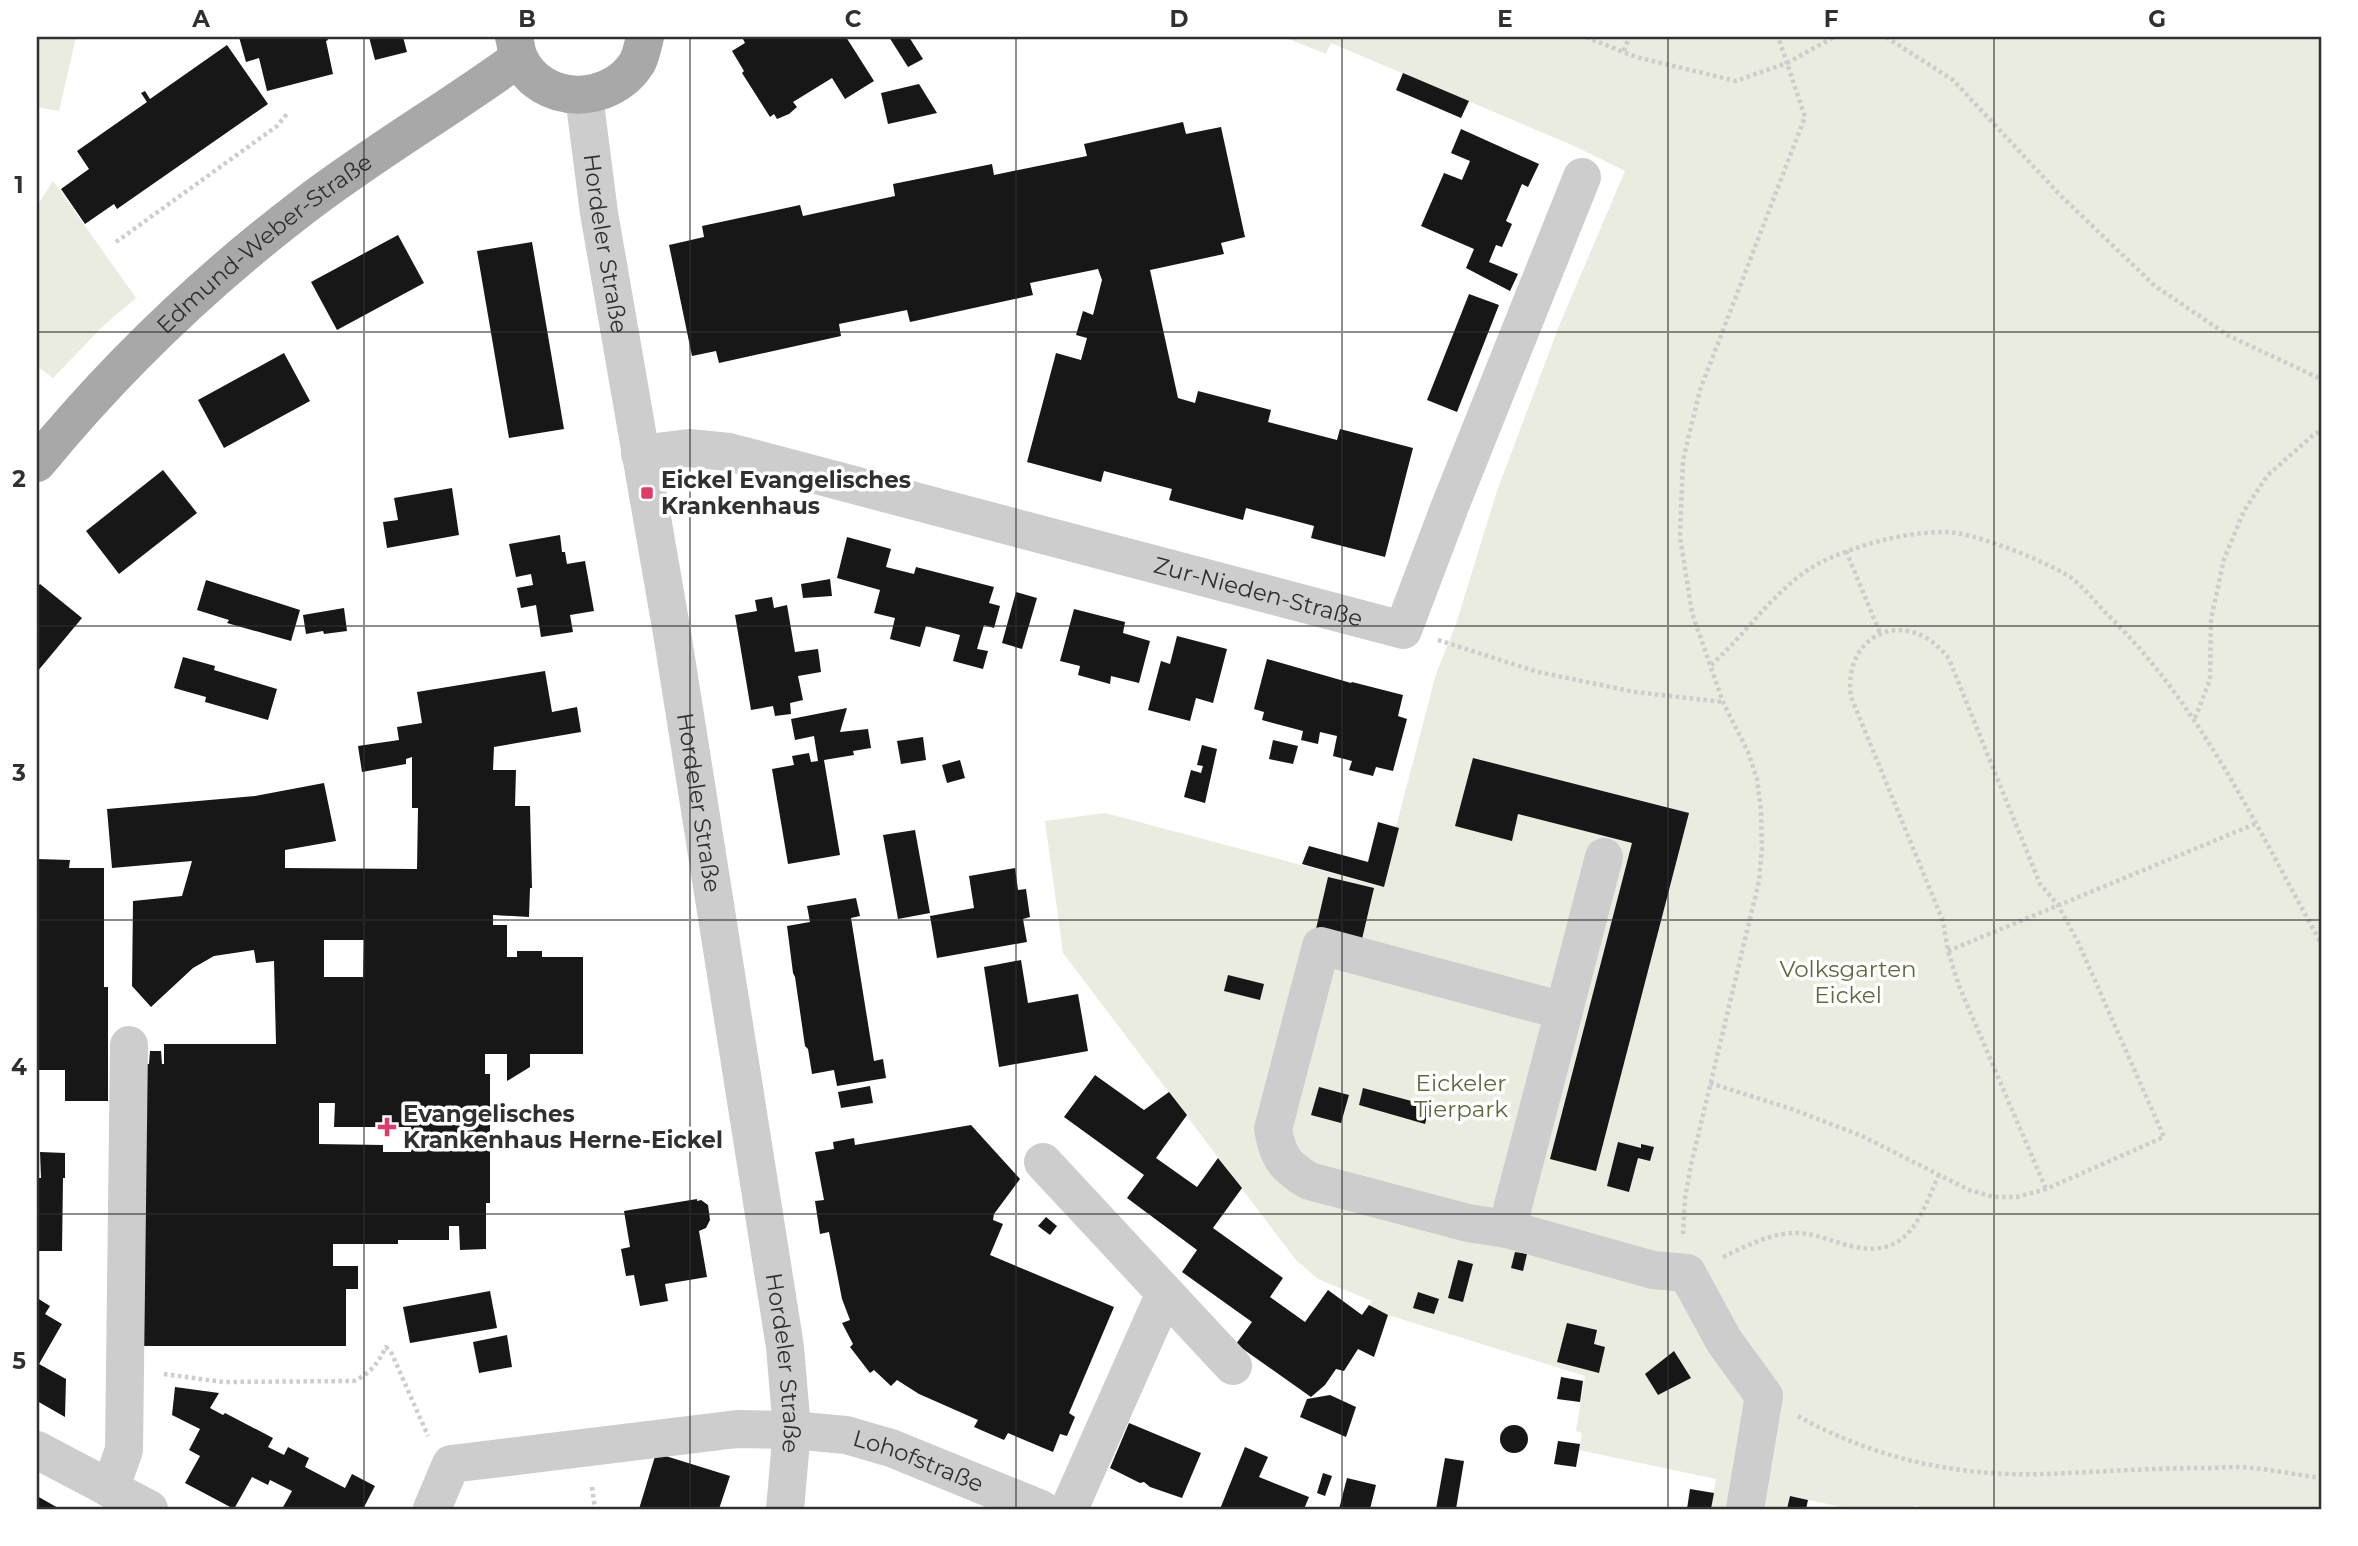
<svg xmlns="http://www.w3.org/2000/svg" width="2358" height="1546" font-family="Montserrat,sans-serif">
<rect width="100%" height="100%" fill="#fff"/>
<g fill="#e9ecde">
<polygon points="37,37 76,37 59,111 37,107"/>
<polygon points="1284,37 2321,37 2321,1509 1927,1509 1914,1505 1913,1509 1851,1509 1790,1496 1787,1509 1711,1509 1716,1479 1579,1450 1582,1433 1576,1431 1585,1376 1388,1315 1369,1305 1372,1301 1318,1279 1296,1260 1063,953 1045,821 1105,813 1384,887 1399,828 1396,827 1436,674 1456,624 1497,491 1559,326 1625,171 1572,145 1331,43 1326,54"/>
<polygon points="53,181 136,298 103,326 53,378 37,366 37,206"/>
</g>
<g fill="#171717" fill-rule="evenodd">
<polygon points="239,37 327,37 328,40 326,41 333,74 267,91 259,58 246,62"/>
<polygon points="369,37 403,37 407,52 375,60"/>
<polygon points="742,37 846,37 874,81 845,99 832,78 793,102 797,107 789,114 777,119 774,114 770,117 742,73 744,71 732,51 745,43"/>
<polygon points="889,37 909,37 923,59 908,67"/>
<polygon points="227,45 268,104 117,209 114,204 85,224 61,189 89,169 77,151 147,102 141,93 145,91 150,99"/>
<polygon points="1403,73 1469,101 1461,118 1396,90"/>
<polygon points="919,84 937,113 888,124 881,93"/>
<polygon points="1183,122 1186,134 1221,127 1245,237 1221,243 1224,254 1150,270 1178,398 1195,403 1198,391 1271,410 1268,422 1337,440 1340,429 1413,448 1385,557 1311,538 1314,526 1246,508 1243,520 1169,500 1172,489 1104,471 1101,482 1027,462 1056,353 1081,360 1087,338 1076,335 1083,311 1093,315 1102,280 1098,269 1030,283 1033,295 910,322 907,310 839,324 841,336 719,363 716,351 692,356 669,245 704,237 702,226 800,205 803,216 895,196 893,184 992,164 994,175 1087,156 1084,144"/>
<polygon points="1461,129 1539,164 1528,187 1522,184 1506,221 1512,224 1502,247 1496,245 1489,262 1518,274 1510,291 1466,268 1474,249 1421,226 1444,173 1462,180 1470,161 1451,153"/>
<polygon points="398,235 424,283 337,330 311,282"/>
<polygon points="532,242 564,429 509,438 477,251"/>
<polygon points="1469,294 1499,305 1457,412 1427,400"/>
<polygon points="284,353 310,401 224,448 198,400"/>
<polygon points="163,470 197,513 119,574 86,531"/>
<polygon points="452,488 459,535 387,548 383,522 398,520 394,498"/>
<polygon points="560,535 562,552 565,552 567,564 585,561 594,611 570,615 573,632 541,637 536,605 521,608 517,588 533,585 531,574 516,577 509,544"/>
<polygon points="847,537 891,549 886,567 914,574 916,567 994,587 989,603 1000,606 994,628 984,625 977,649 988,651 983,669 953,661 960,635 926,626 920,647 890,639 895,618 874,613 880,590 837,578"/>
<polygon points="830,579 832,596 803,598 801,584"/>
<polygon points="206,580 300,610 291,641 227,623 229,620 197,610"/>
<polygon points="40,584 82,618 37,672 37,587"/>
<polygon points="1016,592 1037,598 1022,649 1002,643"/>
<polygon points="772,597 774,608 787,605 795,652 818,649 821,672 798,676 803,700 790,703 791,714 775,716 773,706 751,710 735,615 757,611 755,600"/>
<polygon points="344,608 347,631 324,634 323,631 306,634 303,615"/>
<polygon points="1074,609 1125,622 1123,633 1150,641 1139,683 1111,676 1110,684 1078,675 1080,666 1060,661"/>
<polygon points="1177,636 1227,649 1213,703 1196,698 1190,721 1148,710 1161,661 1170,664"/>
<polygon points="183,657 215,666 214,670 277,689 268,720 205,702 206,697 174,688"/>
<polygon points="1267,659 1351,683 1352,682 1403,695 1398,716 1407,719 1393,771 1376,767 1373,776 1349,770 1352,761 1333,756 1337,736 1320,732 1318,744 1301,740 1303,731 1262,720 1264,712 1254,709"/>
<path d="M545,671l7,41 25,-5 4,25 -87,15 -1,23h23l-1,36h15l2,82h-2l-1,29 -36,-2v10h14v32h10v-6h25v6h41v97h-53v13l-23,14v-27h-22v20h5v129h-4v46l-26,1 -1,-24h-10v14h-51v4h-65v22h25v23h-12v57h-202v-282h5l1,-13h11l1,13h2v-20h112l-2,-83 -18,2 -2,-13 -40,6 -21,12 -42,39 -19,-21 1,-85 49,-5 10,-35 -80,7 -5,-59 148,-13 69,-13 12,58 -51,9v18l132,1 1,-61h-6v-51l-6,2v5l-44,8 -4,-26 41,-6 -2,-13 25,-4 -5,-31zM324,940h40l-1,37h-39zM319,1103h16l-1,24h77v25h-28v-7l-64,-1z"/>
<polygon points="847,708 840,732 868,729 871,748 853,751 854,755 824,760 840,855 788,864 772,769 794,765 792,756 809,753 811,762 818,761 814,736 795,740 791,719"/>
<polygon points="923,737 926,760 901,764 897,741"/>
<polygon points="1273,740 1298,746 1293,764 1269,759"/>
<polygon points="1202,745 1217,749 1205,803 1184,797 1191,770 1201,773 1203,766 1197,765"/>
<polygon points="1473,758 1689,813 1596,1171 1550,1159 1632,843 1518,814 1512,841 1455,826"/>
<polygon points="960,760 965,778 947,783 942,765"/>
<polygon points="1378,822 1399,828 1384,887 1302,864 1309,846 1368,862"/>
<polygon points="915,830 930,913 898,919 883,835"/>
<polygon points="37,859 70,860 69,868 104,868 104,987 108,987 108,1101 65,1101 65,1070 37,1070"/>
<polygon points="1015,868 1018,890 1026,889 1030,917 1023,919 1027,942 937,958 930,916 974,908 969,876"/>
<polygon points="1328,877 1374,888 1362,939 1316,929"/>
<polygon points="856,898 860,916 851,918 874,1061 883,1059 886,1078 837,1086 834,1070 812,1074 808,1049 805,1046 795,977 793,973 787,926 810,922 807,906"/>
<polygon points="1021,960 1028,1003 1078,994 1088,1051 999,1067 984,967"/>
<polygon points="1228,975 1264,984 1260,1000 1224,991"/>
<polygon points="1095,1075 1144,1110 1169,1092 1187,1115 1156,1158 1197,1187 1218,1158 1242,1188 1213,1228 1283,1278 1270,1297 1305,1322 1328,1290 1362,1315 1369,1305 1388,1315 1374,1357 1358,1349 1344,1371 1336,1369 1325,1385 1311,1397 1236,1344 1252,1322 1182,1272 1197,1250 1127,1198 1144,1175 1064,1117"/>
<polygon points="870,1086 873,1103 841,1108 838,1092"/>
<polygon points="1319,1087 1349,1095 1341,1123 1311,1115"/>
<polygon points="1363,1088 1430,1106 1425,1124 1359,1105"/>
<polygon points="971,1125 1020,1179 994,1214 993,1220 1003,1224 990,1255 1114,1307 1069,1413 1075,1417 1067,1436 1060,1434 1053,1452 1008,1433 1004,1440 974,1427 978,1420 919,1394 897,1380 891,1386 874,1370 870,1373 850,1347 853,1344 842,1323 850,1320 842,1299 829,1232 820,1234 815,1201 824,1200 815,1152 834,1149 833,1142 854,1138 855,1145"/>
<polygon points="1618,1142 1641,1148 1641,1144 1654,1147 1650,1161 1638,1158 1629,1192 1607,1186"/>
<polygon points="40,1152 65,1153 65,1178 63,1178 62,1251 37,1251 37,1178 41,1178"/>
<polygon points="697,1199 697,1201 701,1200 708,1205 710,1220 706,1228 699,1231 707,1277 665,1284 668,1301 640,1306 634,1275 626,1276 621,1249 630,1247 624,1211"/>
<polygon points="1046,1217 1057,1226 1050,1235 1038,1226"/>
<polygon points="1515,1252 1527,1254 1523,1271 1511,1268"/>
<polygon points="1458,1260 1473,1264 1463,1302 1448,1298"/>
<polygon points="490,1291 497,1328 410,1343 403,1307"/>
<polygon points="1418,1292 1439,1299 1434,1314 1413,1308"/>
<polygon points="37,1298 50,1306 45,1314 62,1324 39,1364 66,1379 65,1417 37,1401"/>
<polygon points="1567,1323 1597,1330 1594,1344 1605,1347 1599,1373 1557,1362"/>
<polygon points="507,1335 512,1367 479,1373 473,1342"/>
<polygon points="1674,1351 1691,1378 1658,1395 1645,1374"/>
<polygon points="1561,1377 1583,1381 1580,1402 1557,1399"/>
<polygon points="175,1387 219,1393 210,1408 223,1415 225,1413 273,1438 268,1447 284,1455 288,1447 309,1458 305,1467 345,1488 352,1474 375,1486 363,1509 282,1509 292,1491 270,1480 268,1485 252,1477 234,1509 185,1483 200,1456 189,1450 200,1429 172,1415"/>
<polygon points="1330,1395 1356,1407 1346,1437 1300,1417 1307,1399"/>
<polygon points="1129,1423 1201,1453 1182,1498 1150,1487 1144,1482 1140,1483 1110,1468"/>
<circle cx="1514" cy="1439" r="14"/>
<polygon points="1558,1441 1580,1444 1576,1467 1554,1464"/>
<polygon points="1245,1447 1268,1457 1259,1477 1309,1497 1304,1509 1220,1509"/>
<polygon points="656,1453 730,1476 719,1509 639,1509"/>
<polygon points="1445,1458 1464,1461 1456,1509 1436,1509"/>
<polygon points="1323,1473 1332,1476 1325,1496 1317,1493"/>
<polygon points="1347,1478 1376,1485 1370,1509 1339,1509"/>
<polygon points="1690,1489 1714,1493 1711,1509 1687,1509"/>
<polygon points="37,1496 60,1509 37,1509"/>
<polygon points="1790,1496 1808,1500 1806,1509 1787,1509"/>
</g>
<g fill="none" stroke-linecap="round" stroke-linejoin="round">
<g stroke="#cdcdcd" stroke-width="4.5" stroke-dasharray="3.5 3.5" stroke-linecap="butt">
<polyline points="1586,37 1636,57 1736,81 1787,63 1778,37"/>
<polyline points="1886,37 1953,80 2060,195 2155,286 2229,336 2321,379"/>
<polyline points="1624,51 1629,37"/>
<polyline points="116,242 277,126 287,114"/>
<polyline points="1846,551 1880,633"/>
<polyline points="1438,640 1538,672 1635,692 1723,702"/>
<path d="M1711,665c32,-28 55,-64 90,-90 23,-18 54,-27 82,-35 20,-5 42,-8 63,-8 27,0 102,30 124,45 14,10 26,26 38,38 94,92 150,215 213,328"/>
<polyline points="2195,718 2210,680 2211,619 2224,559 2244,511 2267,476 2312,436 2321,431"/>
<polyline points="1948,951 2255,824"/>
<path d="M1710,1083l82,26 70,27 107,54 25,7h23l29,-8 118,-52 -86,-195 -20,-37 -18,-21 -91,-225c-40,-54 -107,-27 -98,38l92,224 5,30 11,35 87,203"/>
<polyline points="1683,1234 1685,1198 1691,1165 1759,881 1762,847 1761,811 1757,779 1748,752 1723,702 1692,613 1680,537 1683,460 1700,390 1805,117 1787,63 1834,37"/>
<path d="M1723,1257c24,-11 48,-25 76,-24 20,1 38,11 57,14 54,11 66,-34 83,-73"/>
<path d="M164,1374l59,8 131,-1c17,-8 24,-18 32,-34l6,7 36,82"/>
<path d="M1798,1416c74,42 160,61 246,58 54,-2 107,-6 160,-6 16,0 33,-2 48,0 23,2 46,7 69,10"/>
<polyline points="592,1487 595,1509"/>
</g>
<g stroke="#cdcdcd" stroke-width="38">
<path id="s1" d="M584,96l15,117 73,420 113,714 7,83 -7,79"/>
<path id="s2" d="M640,454l49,-6 40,4 674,178 47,-124 132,-329"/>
<path d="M1564,1011l-243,-65 -48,183c5,29 12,37 36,52l159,42 39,6 146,41 34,3 37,68 40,55 -19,113"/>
<polyline points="1043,1162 1233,1366"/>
<polyline points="1507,1229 1604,857"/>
<polyline points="37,1450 149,1509"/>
<polyline points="110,1489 124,1450 129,1045"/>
<path id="s3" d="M432,1509l19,-45 286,-35 55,1 54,5 45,13 150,61"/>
<polyline points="1069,1509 1165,1293"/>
</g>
<g stroke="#a8a8a8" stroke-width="38">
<path d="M514,37c2,6 2,15 5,21 22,48 91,48 118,5 4,-7 6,-18 8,-26"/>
<path id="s4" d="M37,463c77,-94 170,-183 267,-257 69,-53 145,-97 215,-148"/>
</g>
</g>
<path fill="none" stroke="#303030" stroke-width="2" stroke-opacity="0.55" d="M364,37v1472M690,37v1472M1016,37v1472M1342,37v1472M1668,37v1472M1994,37v1472M37,332h2284M37,626h2284M37,920h2284M37,1214h2284"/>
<g fill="#df3a68" stroke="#fff" stroke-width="2.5">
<rect x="640" y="486" width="14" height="14" rx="3.5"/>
<path d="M383.5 1116.5h7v7h7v7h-7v7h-7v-7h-7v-7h7z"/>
</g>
<g text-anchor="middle" stroke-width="7" stroke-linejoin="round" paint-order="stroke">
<g font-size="23" fill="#303030" stroke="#fff">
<text dy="8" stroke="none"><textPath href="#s1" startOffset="149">Hordeler Straße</textPath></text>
<text dy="8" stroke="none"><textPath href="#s4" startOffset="317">Edmund-Weber-Straße</textPath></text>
<text dy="8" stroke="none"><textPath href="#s2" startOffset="637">Zur-Nieden-Straße</textPath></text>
<text dy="8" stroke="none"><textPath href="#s1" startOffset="716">Hordeler Straße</textPath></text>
<text dy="8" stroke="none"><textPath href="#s1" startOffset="1283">Hordeler Straße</textPath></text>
<text dy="8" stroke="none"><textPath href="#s3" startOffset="523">Lohofstraße</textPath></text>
</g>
<g font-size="23" font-weight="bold" fill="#303030" stroke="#fff" text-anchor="start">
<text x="661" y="488">Eickel Evangelisches<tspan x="661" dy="26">Krankenhaus</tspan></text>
<text x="403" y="1122">Evangelisches<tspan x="403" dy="26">Krankenhaus Herne-Eickel</tspan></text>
</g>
<g font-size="23" fill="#5c6a3e" stroke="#fff">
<text x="1848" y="977">Volksgarten<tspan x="1848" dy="26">Eickel</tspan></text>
<text x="1461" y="1091">Eickeler<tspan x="1461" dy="26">Tierpark</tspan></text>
</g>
</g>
<rect width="2358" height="1546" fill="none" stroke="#ffffff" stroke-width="77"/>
<rect x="38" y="38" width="2282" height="1470" fill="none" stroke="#303030" stroke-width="2.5"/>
<g font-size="23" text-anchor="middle" font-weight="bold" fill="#303030">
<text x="201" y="27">A</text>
<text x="527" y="27">B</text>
<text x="853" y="27">C</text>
<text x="1179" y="27">D</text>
<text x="1505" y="27">E</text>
<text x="1831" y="27">F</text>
<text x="2157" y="27">G</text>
<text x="19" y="193">1</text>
<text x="19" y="487">2</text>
<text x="19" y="781">3</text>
<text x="19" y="1075">4</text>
<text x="19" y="1369">5</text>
</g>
</svg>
